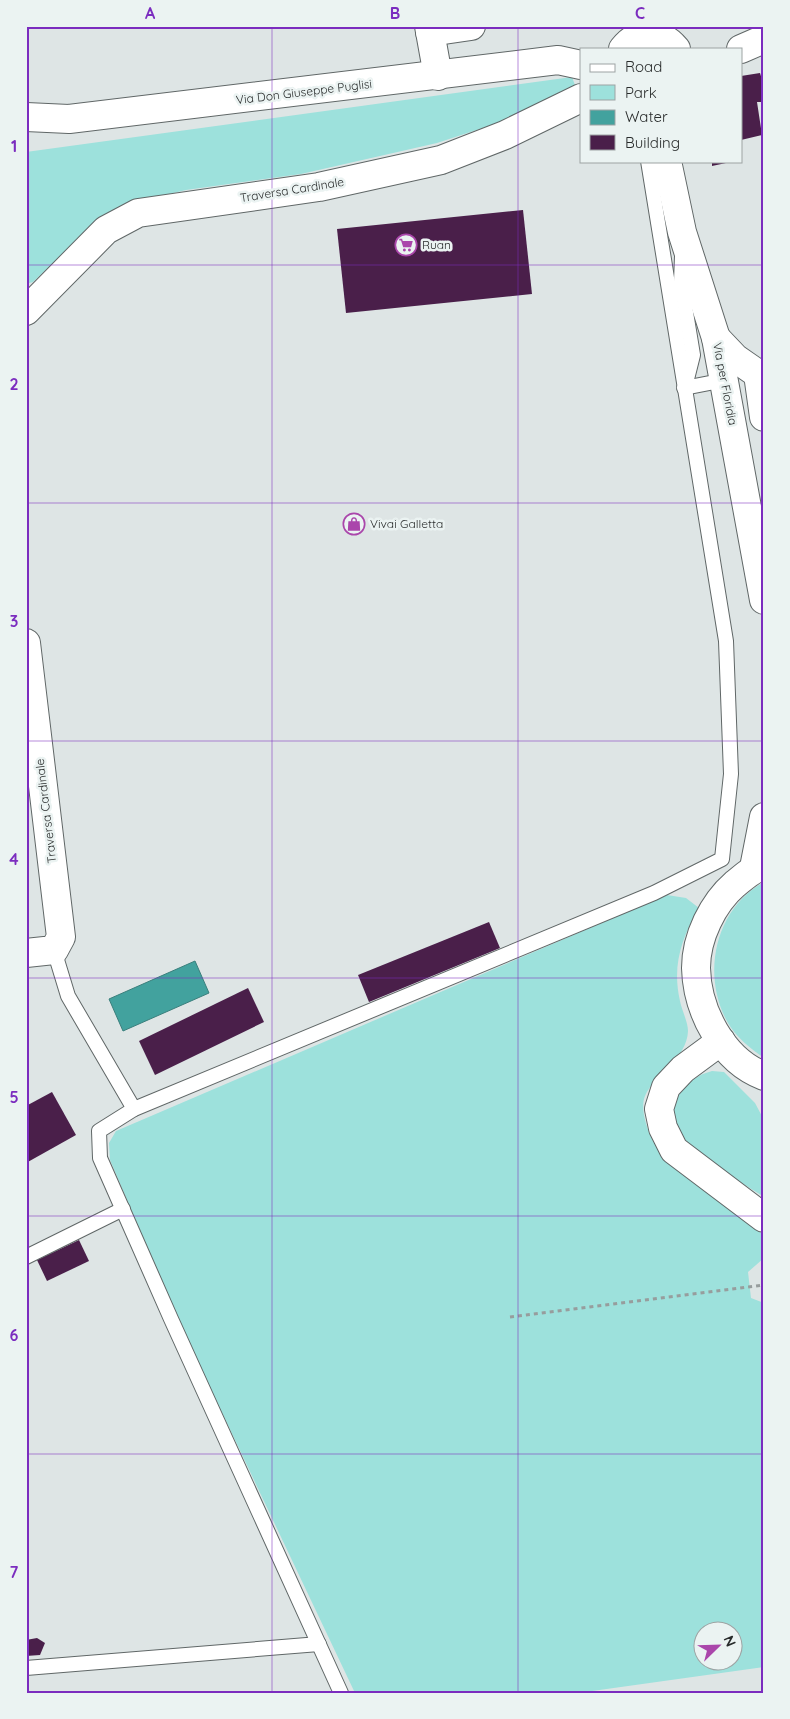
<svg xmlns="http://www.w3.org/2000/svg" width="790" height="1719" font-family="Quicksand,sans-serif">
<rect width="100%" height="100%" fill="#dee5e5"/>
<g fill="#9de1dc" fill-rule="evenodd">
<polygon points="572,77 576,88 507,120 437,143 301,174 186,190 132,203 79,238 33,282 26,284 26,152"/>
<path d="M764,882v176c-14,-10 -27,-20 -36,-35 -27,-47 -14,-114 36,-141z"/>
<path d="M667,895l19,3 13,10c-18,31 -27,58 -19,93 2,10 8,21 8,30 -1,28 -32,41 -43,65 -7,17 8,50 20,63 7,8 19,14 27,20 25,18 51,34 72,57v22l-16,14 3,26 13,5v364l-186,26h-223l-177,-373 -68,-160 -1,-17 7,-12zM702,1632h30v30h-30z"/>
<path d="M712,1071l12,1 31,31 9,17v77c-18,-12 -68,-41 -79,-55 -10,-13 -16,-33 -6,-47 9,-13 18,-20 33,-24z"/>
</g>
<polygon fill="#42a29e" stroke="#3a7f7c" points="195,961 209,993 123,1031 109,999"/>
<g fill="#4a1f4a">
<polygon points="760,73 764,86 764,102 757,102 762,135 741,140 741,76"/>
<polygon points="712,161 726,161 726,163 712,166"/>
<polygon points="523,210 532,294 346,313 337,229"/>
<polygon points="489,922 500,948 369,1002 358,975"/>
<polygon points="248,988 264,1022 155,1075 139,1041"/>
<polygon points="52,1092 76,1135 26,1163 26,1106"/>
<polygon points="79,1240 89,1261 47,1281 37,1260"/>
<polygon points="37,1638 45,1643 40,1655 26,1656 26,1640"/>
</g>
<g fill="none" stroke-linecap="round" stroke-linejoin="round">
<g stroke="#606767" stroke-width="16">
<g id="lane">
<polyline points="682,256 681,282 693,355 686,383"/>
<polyline points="684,388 725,380"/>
<polyline points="54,950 68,996 134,1109"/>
<polyline points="26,1257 123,1209"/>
<polyline points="26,1668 319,1644"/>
<polyline points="341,1693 171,1319 100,1158 99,1131 134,1109 654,893 722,859 731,774 726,641 648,161"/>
</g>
</g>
<g stroke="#606767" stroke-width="30">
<g id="street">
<polyline points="429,26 438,76"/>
<polyline points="430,32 471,26"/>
<polyline points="26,117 69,119 558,60 581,65"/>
<polyline points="26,311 106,230 138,213 319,187 441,160 505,135 581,98"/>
<polyline points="716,338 735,358 758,374 764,417"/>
<polyline points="26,643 61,937 54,950 26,953"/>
</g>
</g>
<g stroke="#606767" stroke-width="30">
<g id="secondary">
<path d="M623,49c15,-19 37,-19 53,0"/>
<polyline points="741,49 764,39"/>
<polyline points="667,161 682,232 716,338 764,600"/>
<path d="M764,865c-12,4 -19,11 -29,19 -22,19 -39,53 -39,84 1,42 26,92 68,108"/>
<polyline points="754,868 764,817"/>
<polyline points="721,1041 683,1069 666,1087 659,1109 663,1128 674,1150 764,1218"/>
</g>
</g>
<polyline stroke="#979d9d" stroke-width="3" stroke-dasharray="4 4" stroke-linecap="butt" points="510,1317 764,1285"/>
<use href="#lane" stroke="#fff" stroke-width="14"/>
<use href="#street" stroke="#fff" stroke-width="28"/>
<use href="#secondary" stroke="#fff" stroke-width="28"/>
</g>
<path fill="none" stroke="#7b2cbf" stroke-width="1" stroke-opacity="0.55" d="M272,26v1667M518,26v1667M26,265h738M26,503h738M26,741h738M26,978h738M26,1216h738M26,1454h738"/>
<defs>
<g id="supermarket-ring" transform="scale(1.125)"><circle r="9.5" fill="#ebf3f2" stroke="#aa46ab" stroke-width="1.5"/><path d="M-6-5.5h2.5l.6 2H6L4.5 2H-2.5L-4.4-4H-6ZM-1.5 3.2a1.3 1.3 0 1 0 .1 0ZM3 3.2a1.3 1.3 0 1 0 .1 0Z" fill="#aa46ab"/></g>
<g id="shop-ring" transform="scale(1.125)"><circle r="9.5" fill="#ebf3f2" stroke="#aa46ab" stroke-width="1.5"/><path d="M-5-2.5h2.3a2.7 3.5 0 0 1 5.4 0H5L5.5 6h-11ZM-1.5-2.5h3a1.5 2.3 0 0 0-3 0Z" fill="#aa46ab"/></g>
</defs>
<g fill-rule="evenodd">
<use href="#supermarket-ring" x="406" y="245"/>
<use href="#shop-ring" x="354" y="524"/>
</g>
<g text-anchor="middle" stroke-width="5" stroke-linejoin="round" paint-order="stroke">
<g font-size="12" fill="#292c2c" stroke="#ebf3f2">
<text transform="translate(304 92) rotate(-7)" y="4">Via Don Giuseppe Puglisi</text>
<text transform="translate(292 190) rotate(-9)" y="4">Traversa Cardinale</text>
<text transform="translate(725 384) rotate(79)" y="4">Via per Floridia</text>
<text transform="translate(46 811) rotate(-97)" y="4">Traversa Cardinale</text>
</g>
<g font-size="12" fill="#292c2c" stroke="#ebf3f2" text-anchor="start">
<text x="422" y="249">Ruan</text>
<text x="370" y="528">Vivai Galletta</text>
</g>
</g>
<rect width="790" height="1719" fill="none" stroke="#ebf3f2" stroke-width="55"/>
<rect x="580" y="48" width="162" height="115" fill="#ebf3f2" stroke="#9da3a3"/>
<rect x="590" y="64" width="25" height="8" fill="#ffffff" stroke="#9da3a3"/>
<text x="625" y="72" font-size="15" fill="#292c2c">Road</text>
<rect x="590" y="85" width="25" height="15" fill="#9de1dc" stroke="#9da3a3"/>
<text x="625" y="98" font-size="15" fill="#292c2c">Park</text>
<rect x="590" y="110" width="25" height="15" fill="#42a29e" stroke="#9da3a3"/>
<text x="625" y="122" font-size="15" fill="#292c2c">Water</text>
<rect x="590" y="135" width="25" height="15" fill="#4a1f4a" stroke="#9da3a3"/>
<text x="625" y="148" font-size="15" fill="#292c2c">Building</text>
<g transform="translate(718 1646) rotate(67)"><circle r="24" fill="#ebf3f2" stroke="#9da3a3"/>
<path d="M0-4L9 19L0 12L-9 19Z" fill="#aa46ab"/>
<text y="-8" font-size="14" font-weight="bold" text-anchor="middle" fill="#292c2c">N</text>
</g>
<rect x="28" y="28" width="734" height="1664" fill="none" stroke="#7b2cbf" stroke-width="2"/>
<g font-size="16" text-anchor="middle" font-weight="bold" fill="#7b2cbf">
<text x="150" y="19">A</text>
<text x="395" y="19">B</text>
<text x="640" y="19">C</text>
<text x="14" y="152">1</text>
<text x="14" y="390">2</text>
<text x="14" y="627">3</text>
<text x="14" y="865">4</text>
<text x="14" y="1103">5</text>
<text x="14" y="1341">6</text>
<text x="14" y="1578">7</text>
</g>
</svg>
